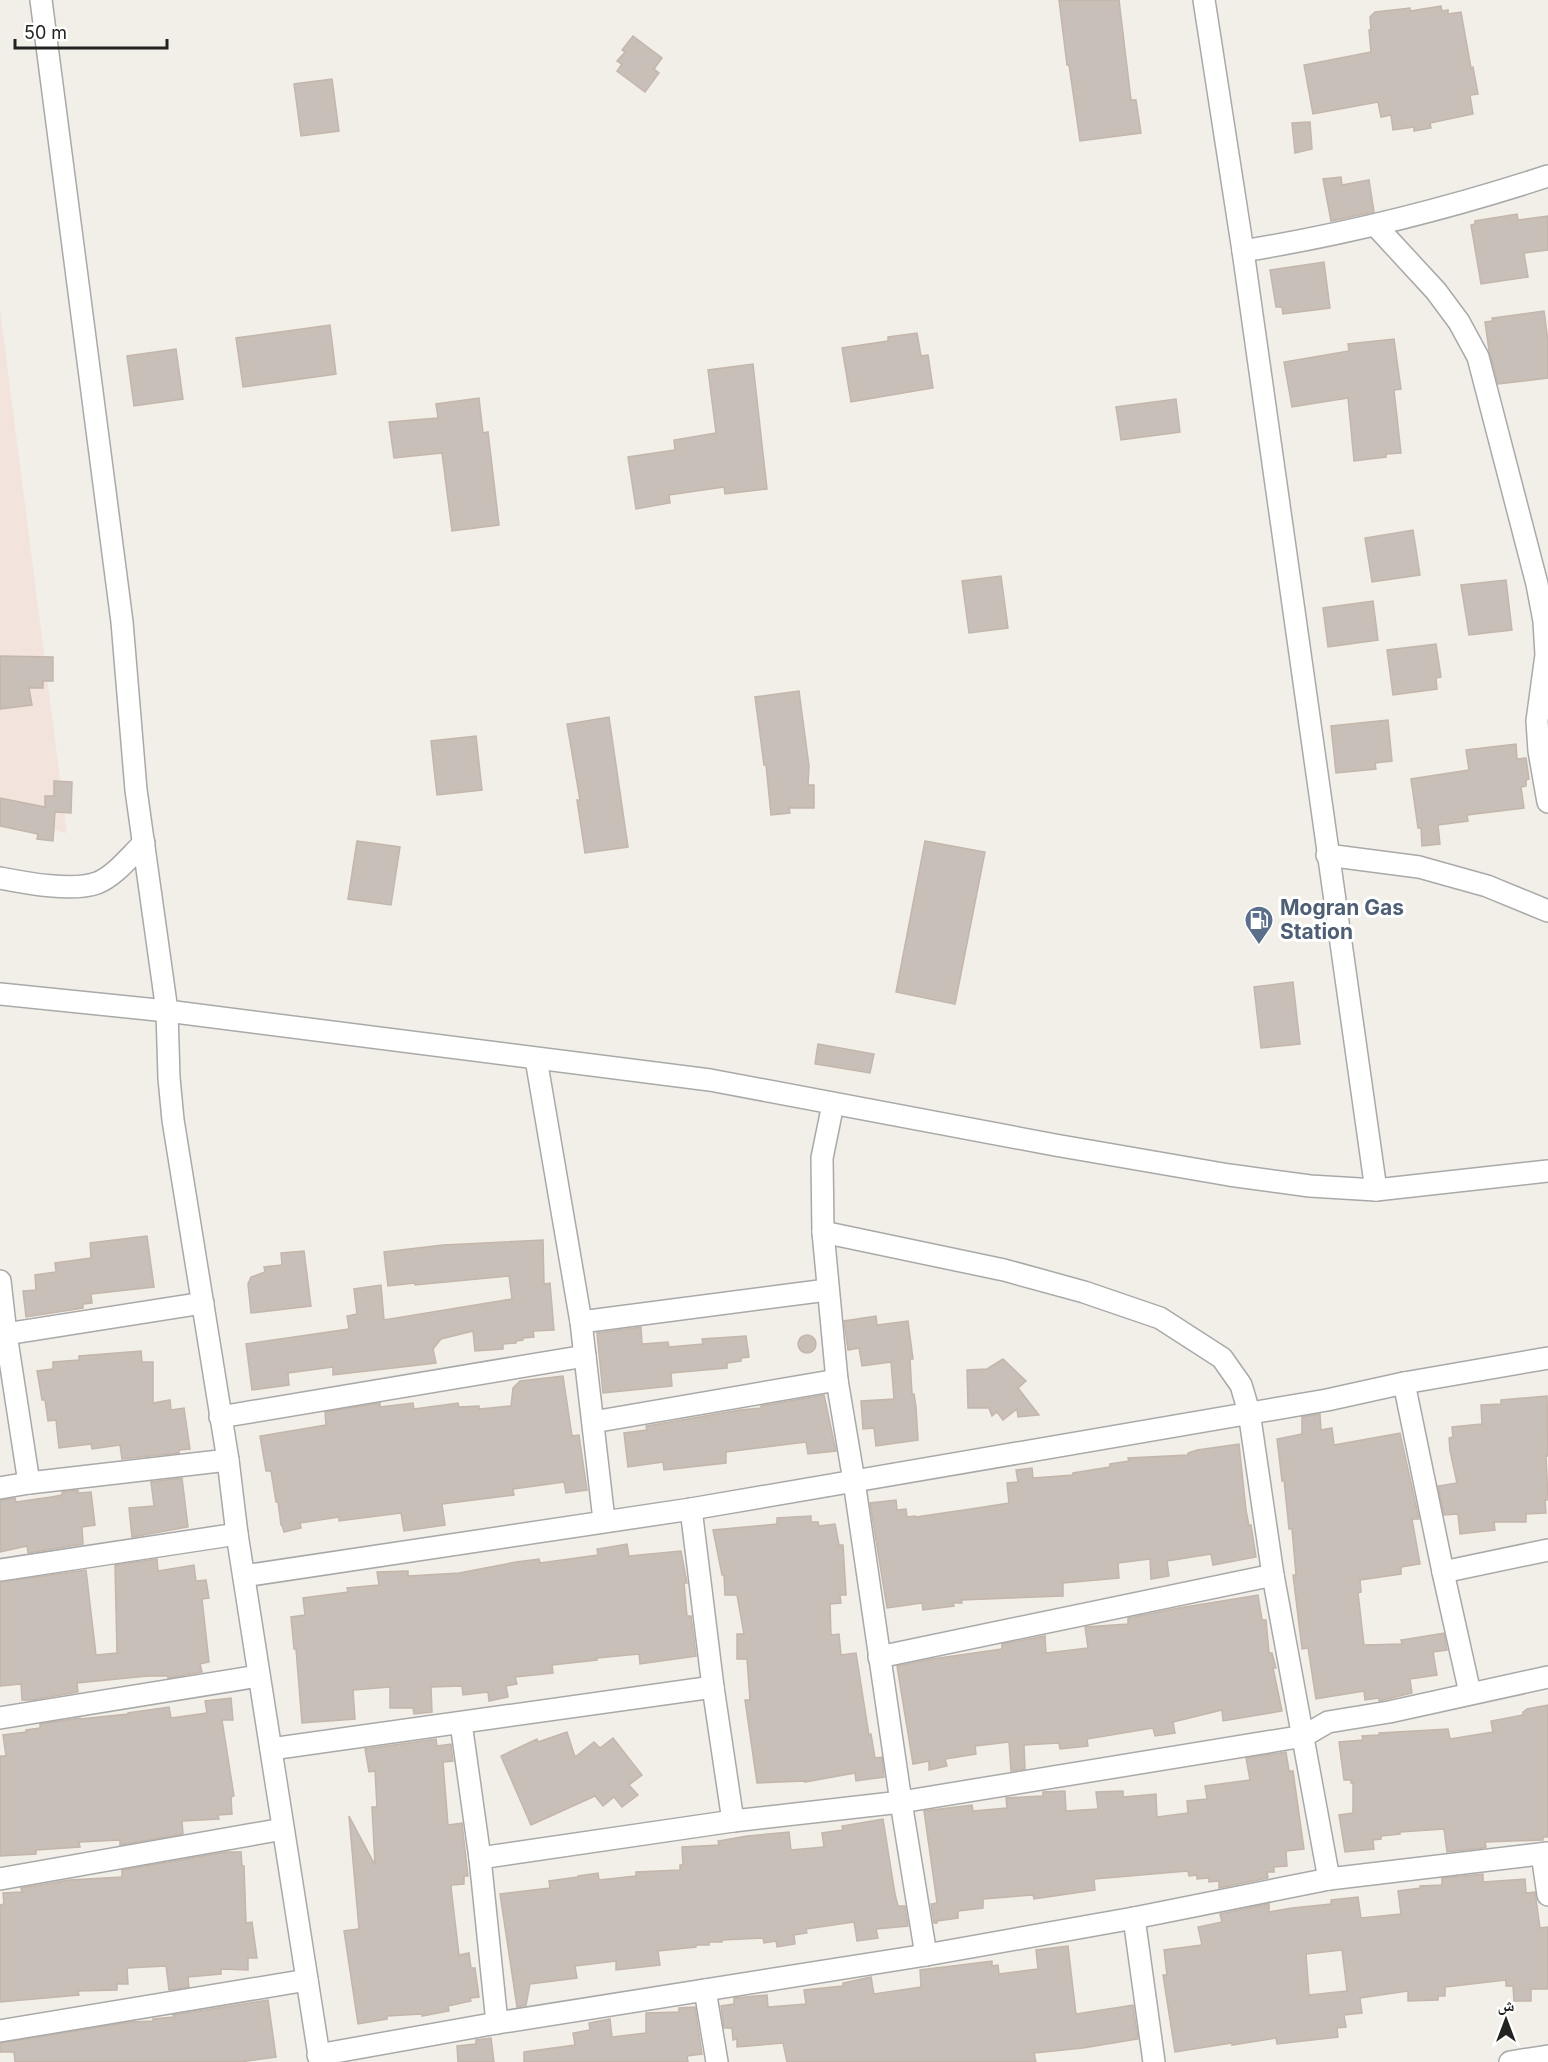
<svg xmlns="http://www.w3.org/2000/svg" width="1548" height="2062" font-family="Inter,'Noto Naskh Arabic',sans-serif">
<rect width="100%" height="100%" fill="#f2efe9"/>
<polygon fill="#f3e3dd" points="0,309 67,833 0,820"/>
<g fill="#c7bfb8" stroke="#c4b6ab" stroke-width="1.5" fill-rule="evenodd">
<polygon points="1059,0 1119,0 1131,100 1136,100 1141,133 1080,141 1069,65 1067,65"/>
<polygon points="1441,6 1442,11 1448,10 1448,14 1461,12 1471,68 1473,67 1478,94 1470,95 1473,114 1430,123 1431,128 1414,131 1414,127 1393,130 1391,115 1381,117 1378,102 1313,114 1304,65 1371,52 1369,30 1371,30 1370,17 1375,12 1410,8 1410,11"/>
<polygon points="633,36 662,58 654,69 659,73 645,92 617,71 622,64 617,61 625,52 622,50"/>
<polygon points="332,79 339,131 301,136 294,84"/>
<polygon points="1310,122 1312,149 1295,153 1292,123"/>
<polygon points="1341,177 1342,185 1369,180 1374,212 1331,221 1323,179"/>
<polygon points="1517,214 1518,220 1548,216 1548,250 1524,253 1528,277 1481,284 1471,225 1475,224 1475,221"/>
<polygon points="1324,262 1330,308 1283,314 1282,307 1276,307 1270,270"/>
<polygon points="1544,311 1548,341 1548,378 1498,384 1489,350 1485,322 1493,321 1492,318"/>
<polygon points="330,325 336,374 243,387 236,338"/>
<polygon points="917,333 921,356 928,355 933,388 851,402 842,348 888,341 888,337"/>
<polygon points="1394,339 1401,389 1394,390 1401,453 1386,454 1386,457 1354,461 1348,398 1292,407 1284,362 1349,351 1348,344"/>
<polygon points="176,349 183,399 134,406 127,356"/>
<polygon points="753,364 767,489 725,494 724,487 669,495 670,503 636,509 628,457 675,450 674,440 716,433 708,370"/>
<polygon points="479,398 483,433 488,432 499,525 452,531 442,453 394,458 389,422 438,418 436,404"/>
<polygon points="1176,399 1180,432 1121,440 1116,407"/>
<polygon points="1413,530 1420,575 1372,582 1365,538"/>
<polygon points="1001,576 1008,628 969,633 962,581"/>
<polygon points="1506,580 1512,630 1469,635 1461,585"/>
<polygon points="1373,601 1378,640 1328,647 1323,608"/>
<polygon points="1436,644 1441,677 1436,678 1437,689 1393,695 1387,650"/>
<polygon points="0,656 53,657 53,681 43,681 43,688 29,688 32,705 0,709"/>
<polygon points="799,691 809,766 808,785 814,785 814,808 789,808 790,813 771,815 766,765 764,765 755,697"/>
<polygon points="609,717 628,847 585,853 577,800 580,800 567,724"/>
<polygon points="1388,720 1392,761 1375,763 1376,769 1336,773 1331,726"/>
<polygon points="476,736 482,790 437,795 431,741"/>
<polygon points="1516,744 1517,759 1526,758 1529,779 1526,780 1526,786 1521,787 1524,808 1467,815 1468,821 1438,825 1440,844 1422,846 1421,828 1418,828 1411,779 1469,770 1466,750"/>
<polygon points="54,781 72,782 71,813 55,812 53,841 37,839 38,834 0,826 0,798 45,807 45,796 54,796"/>
<polygon points="357,841 400,847 391,905 348,899"/>
<polygon points="925,841 985,852 955,1004 896,992"/>
<polygon points="1293,982 1300,1044 1261,1048 1254,987"/>
<polygon points="818,1044 874,1054 870,1073 815,1064"/>
<polygon points="147,1236 154,1287 91,1294 92,1303 83,1304 83,1308 26,1317 23,1291 36,1290 35,1275 56,1272 55,1263 91,1258 90,1243"/>
<polygon points="543,1240 544,1284 550,1283 554,1330 533,1331 534,1337 523,1338 523,1340 516,1341 516,1343 503,1344 503,1349 475,1351 473,1331 441,1339 433,1349 436,1363 333,1375 333,1367 288,1373 289,1385 252,1390 246,1344 349,1329 347,1316 357,1314 354,1289 381,1285 384,1320 512,1299 509,1276 415,1285 415,1283 388,1286 384,1252 443,1245"/>
<polygon points="304,1251 311,1306 251,1313 248,1284 251,1277 265,1272 264,1267 282,1265 281,1253"/>
<polygon points="876,1316 877,1325 908,1321 913,1359 910,1359 912,1394 914,1394 916,1407 918,1440 876,1446 874,1428 863,1429 861,1401 894,1399 891,1362 862,1366 859,1348 848,1350 844,1321"/>
<polygon points="641,1327 642,1344 668,1342 669,1347 703,1344 702,1339 746,1336 749,1357 741,1358 741,1361 727,1363 727,1368 671,1373 672,1386 603,1393 597,1333"/>
<circle cx="807" cy="1344" r="9"/>
<polygon points="141,1351 142,1362 153,1362 153,1403 170,1400 171,1410 184,1408 190,1449 179,1450 179,1453 122,1459 120,1445 92,1449 91,1444 59,1448 56,1420 48,1421 45,1400 42,1400 37,1371 53,1369 53,1362 79,1360 79,1356"/>
<polygon points="1003,1359 1026,1381 1018,1388 1039,1415 1018,1417 1017,1409 1003,1420 997,1412 992,1416 989,1408 968,1408 967,1370 987,1369"/>
<polygon points="563,1376 572,1436 579,1435 587,1490 566,1493 564,1482 513,1489 514,1495 442,1504 445,1525 404,1531 401,1513 339,1521 339,1517 300,1523 301,1528 284,1532 282,1525 281,1525 278,1502 276,1502 271,1471 266,1471 260,1436 326,1425 325,1412 380,1403 380,1407 413,1403 414,1409 458,1403 459,1407 479,1406 479,1409 511,1406 513,1388 520,1381"/>
<polygon points="824,1395 836,1451 808,1454 806,1442 726,1452 726,1463 664,1470 663,1462 628,1467 624,1433 647,1430 646,1426 740,1410 761,1408 761,1406"/>
<polygon points="1547,1396 1548,1456 1546,1456 1548,1500 1545,1500 1546,1513 1526,1514 1526,1522 1494,1522 1495,1530 1460,1534 1458,1514 1444,1515 1438,1486 1457,1483 1450,1451 1449,1438 1453,1437 1452,1427 1482,1424 1481,1405 1501,1404 1501,1400"/>
<polygon points="1320,1414 1321,1430 1332,1428 1334,1445 1400,1433 1419,1519 1412,1519 1420,1564 1401,1567 1401,1574 1360,1580 1361,1592 1358,1593 1364,1645 1402,1644 1401,1640 1444,1633 1447,1650 1433,1652 1437,1675 1410,1679 1412,1693 1379,1701 1379,1698 1365,1700 1364,1691 1316,1699 1308,1648 1302,1649 1293,1575 1296,1575 1292,1529 1289,1529 1284,1480 1282,1481 1277,1439 1302,1434 1302,1417"/>
<polygon points="1239,1444 1246,1510 1249,1526 1251,1525 1256,1557 1213,1565 1211,1554 1167,1561 1169,1576 1151,1579 1150,1559 1118,1563 1119,1578 1063,1583 1063,1596 961,1600 962,1603 953,1603 954,1606 923,1610 922,1603 887,1608 870,1503 896,1500 897,1510 906,1509 907,1517 915,1516 916,1517 984,1507 1009,1503 1007,1483 1018,1482 1016,1470 1032,1468 1033,1478 1073,1475 1073,1473 1110,1467 1110,1464 1129,1461 1128,1458 1188,1455 1188,1453 1197,1450"/>
<polygon points="182,1478 188,1527 132,1537 129,1508 154,1506 151,1482"/>
<polygon points="78,1490 78,1493 91,1492 95,1525 82,1527 83,1544 28,1553 27,1546 0,1552 0,1500 15,1498 16,1502 51,1497 62,1495 62,1492"/>
<polygon points="811,1516 811,1522 818,1522 819,1526 835,1524 839,1545 843,1545 846,1595 840,1595 841,1603 830,1604 831,1635 839,1634 841,1655 856,1653 869,1735 871,1734 875,1758 882,1757 884,1777 856,1781 855,1773 805,1782 805,1781 757,1783 745,1700 750,1700 747,1659 737,1659 737,1634 744,1634 737,1595 725,1595 724,1575 722,1575 713,1530 777,1524 777,1518"/>
<polygon points="627,1544 629,1556 681,1551 687,1583 684,1583 687,1616 691,1616 696,1656 640,1664 639,1654 597,1658 597,1660 552,1665 553,1673 515,1677 517,1684 506,1686 508,1697 489,1701 488,1692 463,1695 462,1686 431,1687 432,1712 414,1714 413,1708 390,1708 390,1687 353,1690 355,1719 302,1723 296,1649 294,1649 291,1617 305,1615 303,1598 348,1592 347,1588 379,1585 377,1572 408,1571 408,1576 459,1573 516,1562 539,1559 540,1563 598,1555 597,1549"/>
<polygon points="157,1559 158,1571 194,1565 196,1581 206,1580 209,1598 202,1599 209,1662 200,1664 202,1672 168,1678 168,1676 148,1676 77,1683 78,1692 32,1700 22,1700 21,1684 0,1686 0,1582 86,1570 96,1655 117,1653 115,1565"/>
<polygon points="1258,1595 1262,1620 1266,1620 1269,1653 1272,1653 1276,1668 1273,1668 1282,1711 1223,1721 1222,1710 1173,1722 1175,1733 1155,1736 1153,1728 1087,1739 1088,1746 1060,1749 1059,1743 1024,1745 1025,1769 1011,1771 1009,1742 975,1746 976,1754 945,1759 947,1766 929,1770 929,1761 913,1764 897,1666 932,1659 1002,1649 1002,1644 1045,1636 1046,1653 1088,1648 1085,1627 1128,1624 1128,1618 1179,1608"/>
<polygon points="231,1698 233,1720 222,1720 234,1796 231,1797 232,1814 218,1815 219,1819 182,1821 183,1834 120,1845 120,1840 79,1842 80,1847 36,1850 36,1854 0,1856 0,1756 6,1756 3,1735 26,1732 26,1730 40,1728 40,1724 80,1718 80,1719 128,1714 128,1713 169,1707 171,1718 207,1713 205,1701"/>
<polygon points="1548,1705 1548,1837 1543,1837 1543,1840 1485,1842 1486,1847 1483,1848 1447,1852 1444,1829 1400,1832 1400,1834 1381,1836 1381,1839 1373,1840 1374,1849 1345,1852 1339,1815 1353,1813 1353,1783 1351,1783 1351,1780 1344,1780 1339,1742 1363,1740 1362,1736 1379,1735 1379,1733 1448,1729 1450,1739 1493,1732 1491,1721 1523,1715 1523,1712 1527,1709"/>
<polygon points="567,1732 575,1757 594,1742 600,1748 613,1738 642,1775 629,1785 638,1795 622,1807 614,1797 603,1806 595,1796 531,1825 501,1756 537,1739 538,1742"/>
<polygon points="436,1739 437,1746 451,1744 453,1761 443,1762 448,1825 462,1823 468,1876 464,1876 464,1884 452,1885 451,1887 459,1955 469,1953 471,1968 475,1968 479,1997 470,1998 471,2001 448,2006 449,2011 422,2016 422,2014 387,2016 387,2019 358,2024 344,1931 359,1929 349,1816 375,1865 372,1807 377,1807 375,1771 369,1772 365,1749"/>
<polygon points="1286,1752 1289,1771 1293,1771 1304,1849 1286,1851 1287,1866 1274,1867 1274,1872 1267,1872 1268,1878 1219,1888 1219,1881 1209,1882 1209,1878 1197,1879 1197,1875 1189,1876 1188,1871 1094,1879 1095,1890 1034,1899 1033,1895 983,1899 983,1908 958,1911 958,1918 937,1921 937,1923 934,1923 931,1904 937,1903 924,1811 972,1805 973,1811 1007,1808 1006,1798 1043,1796 1043,1792 1065,1791 1066,1811 1098,1809 1096,1792 1123,1791 1123,1797 1156,1794 1157,1817 1188,1813 1187,1801 1207,1799 1205,1786 1250,1780 1246,1758"/>
<polygon points="883,1819 895,1894 898,1906 905,1906 908,1926 876,1929 878,1938 857,1941 854,1922 806,1929 807,1933 794,1935 795,1944 777,1947 776,1941 764,1943 763,1938 722,1940 722,1942 709,1942 709,1945 696,1945 696,1947 658,1951 660,1965 616,1970 616,1961 575,1966 577,1978 530,1984 526,2005 517,2007 500,1894 550,1888 549,1881 578,1877 578,1876 598,1873 599,1880 636,1876 636,1872 680,1870 680,1865 683,1865 682,1847 719,1845 718,1841 747,1836 789,1832 791,1850 824,1847 822,1833 843,1830 842,1826"/>
<polygon points="226,1852 241,1852 242,1866 244,1866 246,1923 252,1922 257,1958 248,1958 248,1970 221,1969 221,1974 188,1977 189,1987 169,1990 166,1966 127,1968 128,1984 117,1984 117,1990 78,1991 79,1995 0,2002 0,1905 4,1904 3,1893 22,1892 21,1888 69,1880 122,1877 122,1870"/>
<path d="M1483,1874v8l42,-3 1,14 9,-1 5,36 8,-1v62h-17v12h-17l-1,-15h-7v-6l-61,7v9h-7v4l-30,1v-10l-48,7 2,15 -18,2 2,12 -9,1 1,9 -61,7 -1,-6 -44,7v-2l-57,9 -12,-77h4l-3,-25 38,-5 -4,-18 24,-5 -2,-8 49,-10v8l23,-4 39,-4v-4l27,-3 3,21 40,-4 -3,-23 23,-3 -1,-2 22,-1v-7zM1342,1950l5,41 -38,4 -3,-41z"/>
<polygon points="1068,1946 1076,2014 1133,2005 1138,2039 1083,2048 1034,2053 1036,2062 787,2062 783,2043 737,2047 737,2039 733,2040 732,2028 724,2028 721,2006 734,2004 734,1998 767,1995 768,2007 806,2004 804,1990 843,1986 843,1983 871,1977 874,1994 921,1987 920,1970 992,1961 992,1966 998,1965 999,1974 1038,1969 1036,1950"/>
<polygon points="268,2000 276,2057 240,2062 15,2062 14,2052 0,2052 0,2043 131,2022 153,2021 153,2019 174,2017 173,2015"/>
<polygon points="695,2007 702,2054 687,2056 688,2062 524,2062 524,2052 575,2045 573,2033 590,2030 589,2023 610,2019 612,2037 646,2033 646,2013 679,2012 679,2008"/>
<polygon points="491,2038 494,2062 458,2062 457,2046 476,2044 476,2040"/>
</g>
<g fill="none" stroke-linecap="round" stroke-linejoin="round">
<g stroke="#a9a9a9" stroke-width="24">
<g id="minor">
<polyline points="41,0 122,622 136,790 167,1011 169,1078 173,1120 228,1460 237,1534 320,2062"/>
<polyline points="1204,0 1243,251 1376,1190"/>
<polyline points="1376,226 1436,291 1459,322 1478,357 1537,584 1544,621 1546,655 1537,721 1539,751 1548,802"/>
<path d="M1243,251c104,-17 204,-42 305,-75"/>
<polyline points="1327,855 1419,867 1487,886 1548,911"/>
<path d="M0,878c26,5 72,14 97,5 18,-7 33,-27 47,-40"/>
<polyline points="0,994 167,1011 710,1080 1055,1145 1229,1175 1310,1186 1376,1190 1548,1171"/>
<polyline points="536,1059 581,1322 604,1520"/>
<polyline points="833,1104 822,1158 823,1232 837,1380 854,1481 901,1802 926,1955"/>
<polyline points="823,1232 1004,1270 1084,1292 1160,1318 1222,1358 1241,1385 1249,1412 1273,1575 1329,1879"/>
<polyline points="0,1281 6,1334 29,1483"/>
<polyline points="581,1322 827,1290"/>
<polyline points="0,1335 203,1303"/>
<polyline points="1404,1383 1443,1572 1470,1693"/>
<polyline points="220,1417 585,1356"/>
<polyline points="593,1422 837,1380"/>
<polyline points="0,1488 29,1483 228,1460"/>
<polyline points="691,1509 713,1687 733,1821"/>
<polyline points="0,1570 237,1534"/>
<polyline points="1443,1572 1548,1550"/>
<polyline points="244,1576 691,1509 1327,1400 1404,1383 1548,1358"/>
<polyline points="879,1657 1273,1575"/>
<polyline points="0,1718 259,1676"/>
<polyline points="461,1723 480,1858 497,2023"/>
<polyline points="271,1749 713,1687"/>
<polyline points="1542,1854 1548,1895"/>
<polyline points="480,1858 733,1821 901,1802 1304,1736 1328,1722 1389,1712 1548,1677"/>
<polyline points="0,1879 283,1829"/>
<polyline points="1134,1918 1154,2062"/>
<polyline points="705,1990 717,2062"/>
<polyline points="0,2031 307,1980"/>
<polyline points="318,2055 497,2023 926,1955 1134,1918 1329,1879 1548,1853"/>
<polyline points="1510,2062 1548,2056"/>
</g>
</g>
<use href="#minor" stroke="#fff" stroke-width="21"/>
</g>
<defs>
<g id="fuel-pin" transform="scale(1.5)"><path d="M0 17L-7.5 6A9.5 9.5 0 1 1 7.5 6Z" fill="#5c6f8a" stroke="#fff"/><path d="M-5.5-6h7V0h2V4h1.3V-2.5L3-4.5l.8-.8L6-3V5H2.5V1h-1V6h-7ZM-4.2-4.7v3.2H.2V-4.7Z" fill="#fff"/></g>
</defs>
<g fill-rule="evenodd">
<use href="#fuel-pin" x="1259" y="920"/>
</g>
<g text-anchor="middle" stroke-width="6" stroke-linejoin="round" paint-order="stroke">
<g font-size="21" font-weight="bold" fill="#4e5e75" stroke="#fff" text-anchor="start">
<text x="1280" y="915">Mogran Gas<tspan x="1280" dy="24">Station</tspan></text>
</g>
</g>
<g transform="translate(1506 2020)" stroke="#ffffff" stroke-width="4.5" paint-order="stroke">
<path d="M0-4.5L10 22L0 15L-10 22Z" fill="#222222"/>
<text y="-9" font-size="16" font-weight="bold" text-anchor="middle" fill="#222222">ش</text>
</g>
<path d="M15 39v9h152v-9" fill="none" stroke="#222222" stroke-width="3"/>
<text x="24" y="39" font-size="18" fill="#222222" stroke="#ffffff" stroke-width="4.5" paint-order="stroke">50 m</text>
</svg>
